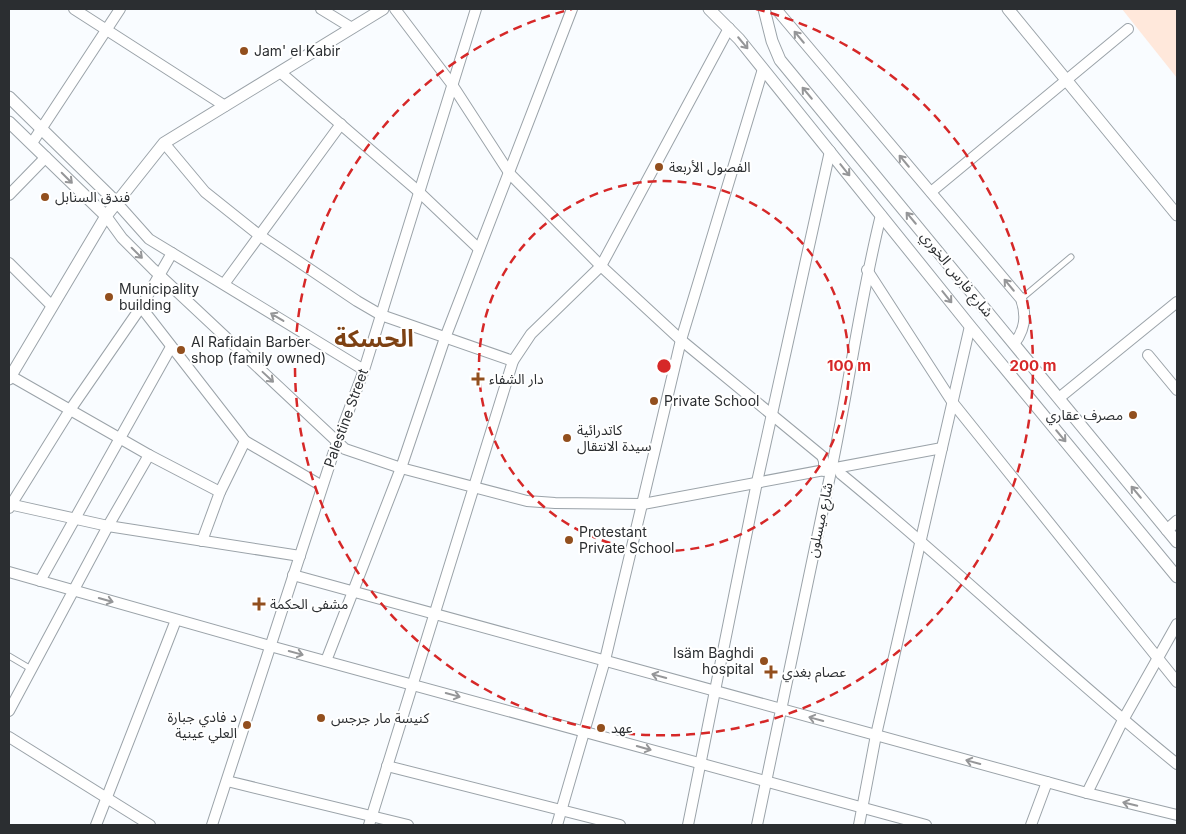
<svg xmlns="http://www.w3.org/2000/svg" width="1186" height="834" font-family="Inter,'Noto Sans Arabic',sans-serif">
<rect width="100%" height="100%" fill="#f9fcff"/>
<polygon fill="#ffe8db" points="1122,9 1177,9 1177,78"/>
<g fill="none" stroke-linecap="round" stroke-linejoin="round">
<g stroke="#9ba3a9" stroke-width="7">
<g id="service">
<polyline points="1021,299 1071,257"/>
<polyline points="9,656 31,669"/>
</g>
</g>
<g stroke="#9ba3a9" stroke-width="12">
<g id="minor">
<polyline points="74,9 225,106"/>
<polyline points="321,9 352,28"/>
<polyline points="395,9 451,83 510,174 601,266 681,340 822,456 824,461 824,471"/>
<path d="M776,9l245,290c6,17 4,31 -7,45"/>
<polyline points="280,72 418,191 479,249"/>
<polyline points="32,143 120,9"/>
<polyline points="164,143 205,192 259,235 357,301 381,315 513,361"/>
<polyline points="931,192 1128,29"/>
<polyline points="9,195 46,157"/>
<polyline points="116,202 149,239 364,370"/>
<polyline points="106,216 122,238 153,269 345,449 401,468 527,501 555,503 643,504 942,448"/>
<polyline points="9,263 52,306"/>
<polyline points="867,270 953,403 1177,682"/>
<polyline points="224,284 341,124"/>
<polyline points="141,307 245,441 322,486"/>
<polyline points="1148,355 1177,390"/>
<polyline points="9,375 149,455 220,492"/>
<polyline points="1059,398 1177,302"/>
<path d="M838,468l3,6c115,94 221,197 336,290"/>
<polyline points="9,504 108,526 300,556"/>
<polyline points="9,508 70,410 141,307 172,253"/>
<polyline points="202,541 220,492 245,441"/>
<polyline points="9,572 270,646 926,825"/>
<polyline points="293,575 1087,793 1177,815"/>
<polyline points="40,581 171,347"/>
<polyline points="326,661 401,468 445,338 572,9"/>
<polyline points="9,711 108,526 149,455"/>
<polyline points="9,737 150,825"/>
<polyline points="387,766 620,825"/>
<polyline points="227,781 408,825"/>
<polyline points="1087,793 1123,720 1177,624"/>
<polyline points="96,825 176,620"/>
<polyline points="212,825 337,442 364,370 476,9"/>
<polyline points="369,825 513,361 531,334 601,266 729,28"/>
<polyline points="557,825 605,660 681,340 763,69"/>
<polyline points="688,825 757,482 830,151"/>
<path d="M757,825c24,-118 50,-236 74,-354 18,-85 29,-172 50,-256"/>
<polyline points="859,825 876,735 970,326"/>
<polyline points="1031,825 1047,782"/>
</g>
</g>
<g stroke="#9ba3a9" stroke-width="13">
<g id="tertiary">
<polyline points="709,9 739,39 970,326 1177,577"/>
<polyline points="764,9 772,41 780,60 1177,542"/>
<polyline points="1008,9 1177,215"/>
<polyline points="9,97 116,202"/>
<polyline points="9,122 106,216"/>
<polyline points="9,379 106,216 164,143 383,9"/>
<polyline points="1167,530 1177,521"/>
</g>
</g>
<use href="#service" stroke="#fff" stroke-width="5"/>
<use href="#minor" stroke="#fff" stroke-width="10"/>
<use href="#tertiary" stroke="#fff" stroke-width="11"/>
</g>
<defs><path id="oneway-shaft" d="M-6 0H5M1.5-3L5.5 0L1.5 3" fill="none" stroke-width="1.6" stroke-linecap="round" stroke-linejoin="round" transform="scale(1.25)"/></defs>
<g stroke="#959698">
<use href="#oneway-shaft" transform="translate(799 37) rotate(-130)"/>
<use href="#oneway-shaft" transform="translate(743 43) rotate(50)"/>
<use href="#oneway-shaft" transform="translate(807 93) rotate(-130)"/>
<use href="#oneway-shaft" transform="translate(904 161) rotate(-130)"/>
<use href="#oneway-shaft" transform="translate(845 170) rotate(51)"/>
<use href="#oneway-shaft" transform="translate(67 178) rotate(45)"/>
<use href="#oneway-shaft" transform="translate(911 218) rotate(-130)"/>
<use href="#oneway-shaft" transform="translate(137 253) rotate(45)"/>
<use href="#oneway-shaft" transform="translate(1009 285) rotate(-130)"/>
<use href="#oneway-shaft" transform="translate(947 297) rotate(51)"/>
<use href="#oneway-shaft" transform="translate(277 317) rotate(-149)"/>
<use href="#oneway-shaft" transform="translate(268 377) rotate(43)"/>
<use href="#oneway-shaft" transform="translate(1061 436) rotate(50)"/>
<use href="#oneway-shaft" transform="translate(1136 492) rotate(-130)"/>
<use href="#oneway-shaft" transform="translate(106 600) rotate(16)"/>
<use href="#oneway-shaft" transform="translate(296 653) rotate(15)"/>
<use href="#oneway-shaft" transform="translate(659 676) rotate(-165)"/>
<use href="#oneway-shaft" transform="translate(453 695) rotate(15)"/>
<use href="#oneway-shaft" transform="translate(816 719) rotate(-165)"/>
<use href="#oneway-shaft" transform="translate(644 748) rotate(16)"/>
<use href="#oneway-shaft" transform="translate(973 762) rotate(-165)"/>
<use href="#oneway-shaft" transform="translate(1130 804) rotate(-166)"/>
</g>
<g fill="none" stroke="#d62828" stroke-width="2.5" stroke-dasharray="9 6">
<circle cx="664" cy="366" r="185"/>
<path d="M756 9A369 369 0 1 1 572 9"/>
</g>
<g fill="#924f1e" stroke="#fff" stroke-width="2">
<circle cx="244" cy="51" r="5"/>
<circle cx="659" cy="167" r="5"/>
<circle cx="45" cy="197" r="5"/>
<circle cx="109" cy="297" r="5"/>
<circle cx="181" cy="350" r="5"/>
<path d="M475.5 371.5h5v5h5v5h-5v5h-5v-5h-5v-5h5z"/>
<circle cx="654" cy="401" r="5"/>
<circle cx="1133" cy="415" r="5"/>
<circle cx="567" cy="438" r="5"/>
<circle cx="569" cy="540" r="5"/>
<path d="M256.5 596.5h5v5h5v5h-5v5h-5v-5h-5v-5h5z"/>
<circle cx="764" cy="661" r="5"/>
<path d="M768.5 664.5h5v5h5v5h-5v5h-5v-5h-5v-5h5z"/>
<circle cx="321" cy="718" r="5"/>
<circle cx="247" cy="725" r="5"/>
<circle cx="601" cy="728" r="5"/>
</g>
<g text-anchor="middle" stroke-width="4" stroke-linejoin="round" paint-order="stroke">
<g font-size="14" fill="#2b2e31" stroke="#fff" text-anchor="start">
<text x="254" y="56">Jam' el Kabir</text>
<text x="669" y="172">الفصول الأربعة</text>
<text x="55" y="202">فندق السنابل</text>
<text x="119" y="294">Municipality<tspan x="119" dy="16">building</tspan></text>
<text x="191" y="347">Al Rafidain Barber<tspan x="191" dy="16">shop (family owned)</tspan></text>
<text x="489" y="384">دار الشفاء</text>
<text x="664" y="406">Private School</text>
<text x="1123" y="420" text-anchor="end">مصرف عقاري</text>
<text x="577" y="435">كاتدرائية<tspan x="577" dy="16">سيدة الانتقال</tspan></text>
<text x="579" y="537">Protestant<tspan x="579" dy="16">Private School</tspan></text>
<text x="270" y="609">مشفى الحكمة</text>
<text x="754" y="658" text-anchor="end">Isäm Baghdi<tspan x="754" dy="16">hospital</tspan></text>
<text x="782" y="677">عصام بغدي</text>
<text x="237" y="722" text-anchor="end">د فادي جبارة<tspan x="237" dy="16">العلي عينية</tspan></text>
<text x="331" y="723">كنيسة مار جرجس</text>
<text x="611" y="733">عهد</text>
</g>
<g font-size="14" fill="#2b2e31" stroke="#fff">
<text transform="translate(957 274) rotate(51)" y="5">شارع فارس الخوري</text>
<text transform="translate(346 418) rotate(-70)" y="5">Palestine Street</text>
<text transform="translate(820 520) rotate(-78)" y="5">شارع ميسلون</text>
</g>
<g font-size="24" font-weight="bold" fill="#7d4113" stroke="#fff">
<text x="374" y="347">الحسكة</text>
</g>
</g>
<circle cx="664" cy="366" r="8" fill="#d62828" stroke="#fff" stroke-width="2.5"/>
<g font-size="15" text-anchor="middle" font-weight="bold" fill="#d62828" stroke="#fff" stroke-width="4" stroke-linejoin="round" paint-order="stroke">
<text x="849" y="371">100 m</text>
<text x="1033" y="371">200 m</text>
</g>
<rect width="1186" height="834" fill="none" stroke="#2b2e31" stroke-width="20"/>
</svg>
